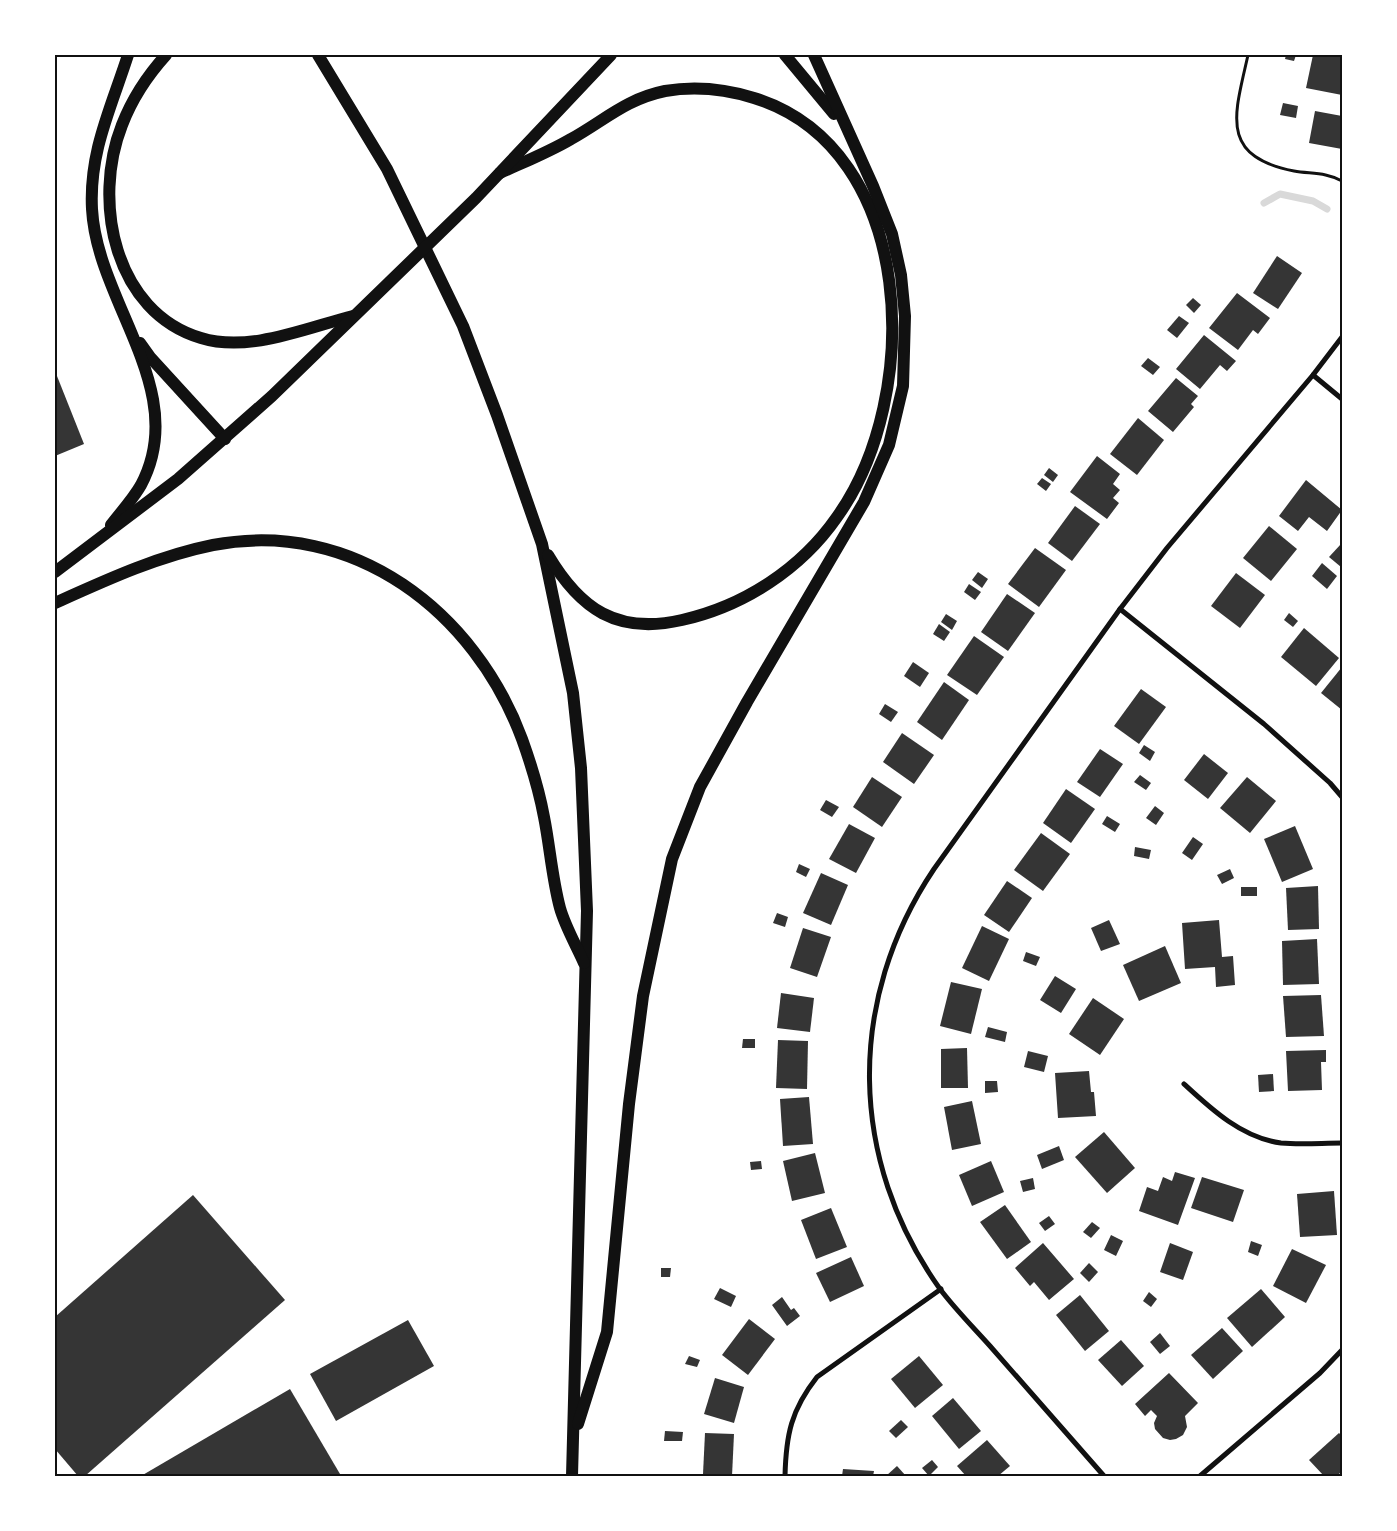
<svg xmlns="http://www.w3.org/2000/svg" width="1397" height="1531" font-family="Manrope,sans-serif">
<rect width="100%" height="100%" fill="#fff"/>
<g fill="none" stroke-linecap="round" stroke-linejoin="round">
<polyline stroke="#d9d9d9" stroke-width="7" points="1264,203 1280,194 1313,201 1327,209"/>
</g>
<g fill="#353535">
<polygon points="1286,55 1296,55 1294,61 1285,59"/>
<polygon points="1313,55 1342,56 1342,95 1306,88"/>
<polygon points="1283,103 1298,106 1296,118 1280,115"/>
<polygon points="1315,111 1342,116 1342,149 1309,143"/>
<polygon points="1277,256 1302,273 1278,309 1253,293"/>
<polygon points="1237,293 1270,318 1258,334 1253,330 1238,350 1209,328"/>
<polygon points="1193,298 1201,305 1194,313 1186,305"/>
<polygon points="1179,316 1189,323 1177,338 1167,330"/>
<polygon points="1204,335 1236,361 1227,371 1220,365 1200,389 1176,369"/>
<polygon points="1148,358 1160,367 1153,375 1141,366"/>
<polygon points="55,371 84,444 55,456"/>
<polygon points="1176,378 1198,396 1191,404 1194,407 1173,432 1148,411"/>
<polygon points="1138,418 1164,440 1137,475 1110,454"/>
<polygon points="1097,456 1120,474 1113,484 1120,490 1113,498 1119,503 1107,519 1070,492"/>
<polygon points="1049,468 1058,475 1053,482 1044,475"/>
<polygon points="1042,478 1051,484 1046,491 1037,484"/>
<polygon points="1306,480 1342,510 1327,531 1309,517 1298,531 1279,516"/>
<polygon points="1075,506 1100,524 1072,561 1048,543"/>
<polygon points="1269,526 1297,549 1271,581 1243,558"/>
<polygon points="1341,544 1342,544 1341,567 1329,557"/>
<polygon points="1035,548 1066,570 1039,607 1008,584"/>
<polygon points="1322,563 1337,576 1327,589 1312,576"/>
<polygon points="978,572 988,579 982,588 972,580"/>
<polygon points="1236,573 1265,595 1240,628 1211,606"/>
<polygon points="969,584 981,592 975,600 964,592"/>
<polygon points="1007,594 1035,613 1008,651 981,632"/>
<polygon points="1289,613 1298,621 1293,627 1284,620"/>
<polygon points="946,614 957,621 952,630 941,622"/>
<polygon points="939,624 950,632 944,641 933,634"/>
<polygon points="1304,628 1339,658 1316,686 1281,657"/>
<polygon points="974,636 1004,657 977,695 947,675"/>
<polygon points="913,662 929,673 920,687 904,676"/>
<polygon points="1342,667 1342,710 1321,693"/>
<polygon points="944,682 969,700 942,740 917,722"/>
<polygon points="1141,689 1166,707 1139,744 1114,726"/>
<polygon points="885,704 898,712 891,722 879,714"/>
<polygon points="902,733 934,755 914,784 883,762"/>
<polygon points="1144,745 1155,752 1150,761 1139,753"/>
<polygon points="1100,749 1123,764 1100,797 1077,782"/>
<polygon points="1204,754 1228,773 1208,799 1184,780"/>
<polygon points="1140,775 1151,783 1146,790 1134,782"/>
<polygon points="872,777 902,797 882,827 853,807"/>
<polygon points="1247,777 1276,801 1250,833 1220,808"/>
<polygon points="1066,789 1095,809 1071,843 1043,823"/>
<polygon points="826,800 839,807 832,817 820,810"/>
<polygon points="1155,806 1164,813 1156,825 1146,818"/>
<polygon points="1107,816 1120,824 1115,832 1102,824"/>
<polygon points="849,824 875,838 856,873 829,859"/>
<polygon points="1295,826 1313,869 1282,882 1264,839"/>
<polygon points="1041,833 1070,854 1043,891 1014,870"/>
<polygon points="1193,837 1203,844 1192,860 1182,853"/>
<polygon points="1135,847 1151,850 1149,859 1134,856"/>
<polygon points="799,864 810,869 806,877 796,872"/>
<polygon points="1230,869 1234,878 1222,884 1217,875"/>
<polygon points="821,873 848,885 831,925 803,913"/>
<polygon points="1007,881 1032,898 1009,932 984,915"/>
<polygon points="1318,886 1319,929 1288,930 1286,888"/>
<rect x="1241" y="887" width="16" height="9"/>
<polygon points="777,913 788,917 785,927 773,923"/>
<polygon points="1109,920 1120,944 1101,951 1091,928"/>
<polygon points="1219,920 1222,957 1233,956 1235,985 1216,987 1215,967 1185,969 1182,923"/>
<polygon points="982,926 1009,939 989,981 962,968"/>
<polygon points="803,928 831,937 817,977 790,968"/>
<polygon points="1317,939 1319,984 1283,985 1282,941"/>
<polygon points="1165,946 1181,983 1139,1001 1123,965"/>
<polygon points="1026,952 1040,957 1036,966 1023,961"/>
<polygon points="1055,976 1076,989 1061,1013 1040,1000"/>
<polygon points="951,982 982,989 971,1034 940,1026"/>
<polygon points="781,993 814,998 810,1032 777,1028"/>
<polygon points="1321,995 1324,1036 1286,1037 1283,996"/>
<polygon points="1093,998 1124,1019 1100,1055 1069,1034"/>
<polygon points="988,1027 1007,1032 1005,1042 985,1037"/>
<polygon points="743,1039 755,1039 755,1048 742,1048"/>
<polygon points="778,1040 808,1041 807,1089 776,1088"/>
<polygon points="967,1048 968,1088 941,1088 941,1049"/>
<polygon points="1326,1050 1326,1062 1321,1062 1322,1090 1288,1091 1286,1051"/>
<polygon points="1028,1051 1048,1056 1044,1072 1024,1067"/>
<polygon points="1089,1071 1091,1092 1094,1092 1096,1116 1058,1118 1055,1073"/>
<polygon points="1273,1074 1274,1091 1259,1092 1258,1075"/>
<polygon points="985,1081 997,1081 998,1092 985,1093"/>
<polygon points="809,1097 813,1144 783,1146 780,1099"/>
<polygon points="972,1101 981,1144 952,1150 944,1107"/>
<polygon points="1104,1132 1135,1168 1107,1193 1075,1157"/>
<polygon points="1059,1146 1064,1160 1042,1169 1037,1155"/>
<polygon points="815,1153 825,1193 792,1201 783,1161"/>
<polygon points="761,1161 762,1169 751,1170 750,1162"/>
<polygon points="991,1161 1004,1192 972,1206 959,1175"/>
<polygon points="1175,1172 1195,1178 1178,1225 1139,1211 1147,1187 1158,1191 1163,1177 1172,1181"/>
<polygon points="1202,1177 1244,1190 1233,1222 1191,1208"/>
<polygon points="1033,1178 1035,1189 1023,1192 1020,1181"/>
<polygon points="1334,1191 1337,1235 1300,1237 1297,1194"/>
<polygon points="193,1195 285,1300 85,1476 78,1476 55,1449 55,1317"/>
<polygon points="1005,1205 1031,1242 1007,1259 980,1222"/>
<polygon points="831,1208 847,1247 816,1259 801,1220"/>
<polygon points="1049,1216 1055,1224 1045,1231 1039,1223"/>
<polygon points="1092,1222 1100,1228 1091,1238 1083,1232"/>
<polygon points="1111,1235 1123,1241 1116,1256 1104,1250"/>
<polygon points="1251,1241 1262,1245 1258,1256 1248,1252"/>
<polygon points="1043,1243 1074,1279 1049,1300 1034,1282 1030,1286 1015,1268"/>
<polygon points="1170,1243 1193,1252 1183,1280 1160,1272"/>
<polygon points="1292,1249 1326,1265 1306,1303 1273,1286"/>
<polygon points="851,1257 864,1286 830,1302 816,1273"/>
<polygon points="1089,1263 1098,1272 1089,1282 1080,1273"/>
<polygon points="661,1268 671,1268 670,1277 661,1277"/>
<polygon points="720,1288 736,1296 731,1307 714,1299"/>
<polygon points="1261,1289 1285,1317 1252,1347 1227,1318"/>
<polygon points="1149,1292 1157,1299 1151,1307 1143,1301"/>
<polygon points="1080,1295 1109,1331 1085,1351 1056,1315"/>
<polygon points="782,1297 791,1310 794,1308 800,1316 787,1326 772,1305"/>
<polygon points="749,1319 775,1339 748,1375 722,1355"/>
<polygon points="408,1320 434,1366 336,1421 310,1374"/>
<polygon points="1222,1328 1243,1351 1213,1379 1191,1355"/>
<polygon points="1160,1333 1170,1346 1160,1354 1150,1342"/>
<polygon points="1121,1340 1144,1366 1122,1386 1098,1360"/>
<polygon points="689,1356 700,1360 697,1367 685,1364"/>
<polygon points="919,1356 943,1385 915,1408 891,1379"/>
<polygon points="1169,1373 1198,1403 1185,1416 1187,1427 1183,1435 1176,1439 1170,1440 1163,1438 1155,1429 1154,1423 1157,1416 1151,1410 1145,1416 1135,1404"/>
<polygon points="715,1378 744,1387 734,1423 704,1414"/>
<polygon points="290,1389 340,1474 336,1476 141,1476"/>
<polygon points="953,1398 981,1431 959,1449 932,1416"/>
<polygon points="901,1420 908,1427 896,1438 889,1431"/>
<polygon points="665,1431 683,1432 682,1441 664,1441"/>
<polygon points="705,1433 734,1434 732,1476 703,1474"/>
<polygon points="1339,1433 1342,1436 1342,1471 1337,1476 1324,1476 1309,1460"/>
<polygon points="987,1440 1010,1466 998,1476 966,1476 957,1466"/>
<polygon points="932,1460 938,1467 929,1476 922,1468"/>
<polygon points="897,1466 906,1476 886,1476"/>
<polygon points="843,1469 874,1471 873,1476 842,1476"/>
</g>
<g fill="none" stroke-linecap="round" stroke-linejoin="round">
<path stroke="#111" stroke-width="3" d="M1248,55c-13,59 -30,101 46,116 17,3 32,1 48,10"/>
<g stroke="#111" stroke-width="5">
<polyline points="1313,375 1342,399"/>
<polyline points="1120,609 1264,724 1330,783 1342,797"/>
<path d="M1184,1084c27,25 58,54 97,59 20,2 41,0 61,0"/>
<path d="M785,1476c1,-41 6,-66 32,-99l124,-88"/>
<path d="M1104,1476c-38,-43 -76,-87 -114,-130 -17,-19 -35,-37 -50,-57 -92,-129 -94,-289 -6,-420l186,-260 47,-61 146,-173 29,-38"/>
<polyline points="1200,1476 1320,1373 1342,1350"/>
</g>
<g stroke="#111" stroke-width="12">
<path d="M166,55c-19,21 -34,44 -44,70 -30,76 -8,187 79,213 48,15 105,-10 152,-22"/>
<polyline points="318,55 387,169 463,326 497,415 542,544 573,693 581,768 587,911 572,1476"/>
<polyline points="785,55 834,114"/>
<path d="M500,173c24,-11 49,-21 71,-34 34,-19 55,-40 94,-48 30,-5 60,-2 89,7 164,51 169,299 83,419 -36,52 -93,89 -155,103 -65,15 -102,-11 -134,-65"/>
<polyline points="140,343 150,357 225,439"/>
<path d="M111,525c10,-13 22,-26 30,-40 50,-94 -44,-182 -49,-276 -3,-57 19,-101 36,-154"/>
<polyline points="55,572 178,479 272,396 476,198 611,55"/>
<path d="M55,603c51,-23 103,-47 158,-58 141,-27 262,67 309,194 9,25 17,51 22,78 6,30 8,61 16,91 5,18 16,37 24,55"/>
<polyline points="578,1424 607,1332 629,1104 643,996 672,859 700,787 747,702 864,502 889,445 903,386 905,316 901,275 892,234 873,186 814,55"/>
</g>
</g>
<rect width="1397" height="1531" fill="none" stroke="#ffffff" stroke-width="112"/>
<rect x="56" y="56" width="1285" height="1419" fill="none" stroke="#111" stroke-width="2"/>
</svg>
